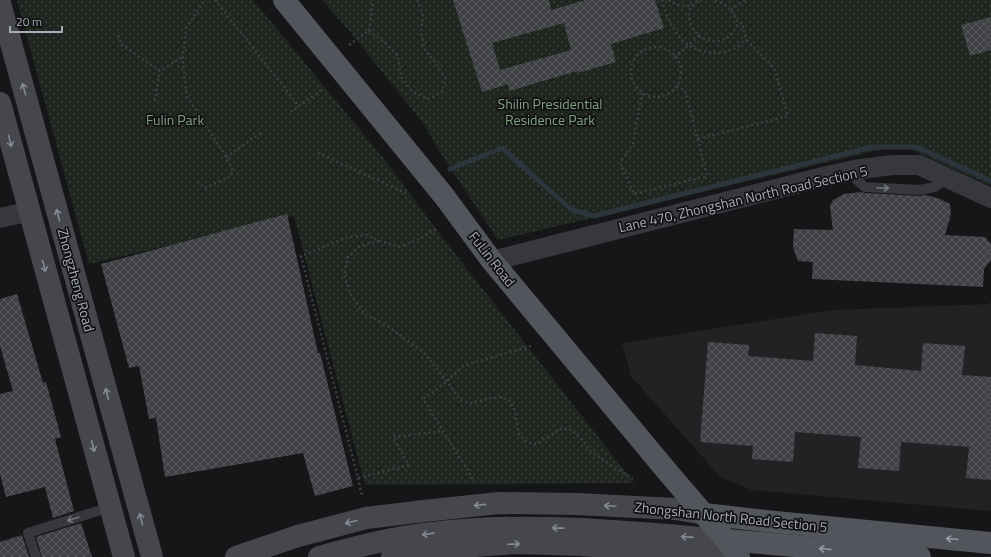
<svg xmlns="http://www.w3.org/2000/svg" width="991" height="557" font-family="'Titillium Web',sans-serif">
<defs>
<pattern id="grass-dots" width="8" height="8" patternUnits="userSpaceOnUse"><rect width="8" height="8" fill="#1e261f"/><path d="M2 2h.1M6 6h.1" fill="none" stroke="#3c433d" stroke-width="1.8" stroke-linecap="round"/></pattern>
<pattern id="building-cross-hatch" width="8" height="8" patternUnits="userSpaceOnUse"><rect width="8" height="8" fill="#404145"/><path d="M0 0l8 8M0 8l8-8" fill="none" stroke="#595a5e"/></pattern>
</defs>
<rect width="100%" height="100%" fill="#161618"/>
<polygon fill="#222225" points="991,300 991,511 752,490 720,477 631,376 622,343 832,310 990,304"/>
<g fill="url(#grass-dots)">
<polygon points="17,0 253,0 384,159 436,229 634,483 365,485 294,216 89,264"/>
<polygon points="322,0 991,0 991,186 901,145 498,240 436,146 424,124 351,33"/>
</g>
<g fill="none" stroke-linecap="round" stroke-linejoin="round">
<polyline stroke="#2c353c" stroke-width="5" points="450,169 502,148 572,210 594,216 872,147 917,147 991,181"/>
</g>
<g fill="url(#building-cross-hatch)" fill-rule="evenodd">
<path d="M453,0h96l2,10 35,-10h69l9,28 -53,16 5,18 -39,11v-2l-68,20 -1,-7 -26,8zM564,23l7,27 -71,20 -8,-27z"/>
<polygon points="991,17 991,50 970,56 961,25"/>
<polygon points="862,192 865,193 920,196 926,195 940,199 950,204 951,214 945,235 985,237 991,244 991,260 984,269 983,287 812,279 813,262 798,261 793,247 794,229 833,230 830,206 833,200 844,194"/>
<polygon points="287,214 318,353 320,353 353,486 315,496 303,453 165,477 156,418 149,419 139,366 129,368 101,264"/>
<polygon points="17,294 43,383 46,382 61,437 55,439 74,511 53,518 45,487 6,497 0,474 0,394 13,391 0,346 0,299"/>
<polygon points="815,333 857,336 855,365 921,371 923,343 965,346 962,375 991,377 991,480 966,478 969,447 901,442 899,471 858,468 861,437 795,432 793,462 752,459 753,446 700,442 708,342 749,345 748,356 813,361"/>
<polygon points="81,523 92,557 42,557 36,537"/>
<polygon points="22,535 29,557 0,557 0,542"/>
</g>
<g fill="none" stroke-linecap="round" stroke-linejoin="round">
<g stroke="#3d3f44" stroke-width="2.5" stroke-dasharray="2 3" stroke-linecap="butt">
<polyline points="215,0 299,106"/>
<path d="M662,0c3,10 6,20 12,29 12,21 37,29 59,20 5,-2 9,-7 13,-10"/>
<polyline points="669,0 676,5 691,6"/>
<path d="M702,0c-25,4 -11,44 16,41 11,-2 16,-8 20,-18 -6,-13 -10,-19 -25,-23"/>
<polyline points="731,10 745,0"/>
<polyline points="369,31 384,42 398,56 401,77 413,92 428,99 442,92 446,79 437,65 425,50 421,33 423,14 417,0"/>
<polyline points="118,35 122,45 160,71 182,57"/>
<polyline points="349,45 369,31 373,0"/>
<circle cx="656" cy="72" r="25"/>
<polyline points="675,57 699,36"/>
<polyline points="642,93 633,144 620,163 634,194 707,176 685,90 676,86"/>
<polyline points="155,101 160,71"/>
<polyline points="291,112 321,90"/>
<polyline points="698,139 788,116 774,68 746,39 742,23 738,23"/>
<polyline points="318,153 406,193"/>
<polyline points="226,157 262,132"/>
<polyline points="197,182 205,188 230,177 233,171 226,157 187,97 184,74 183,57 186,28 205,0"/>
<polyline points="436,229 417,240 399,247 380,241 367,235 348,237 301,256 358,478 409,465 393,437 443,431"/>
<polyline points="379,241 360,246 348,257 344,275 351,295 364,314 386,325 423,352 447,381 460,400 471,403 491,398 502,397 510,401 514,408 519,434 525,441 532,444 539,443 562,428 572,430 581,439 591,452 633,479"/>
<polyline points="358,478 362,496"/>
<polyline points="473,479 423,399 447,381 463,366 531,346"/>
</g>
<g stroke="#37383d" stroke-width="10">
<polyline points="854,170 856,179 865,187 920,190 935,187 947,178"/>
<polyline points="36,557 28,533 110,507"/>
</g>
<g stroke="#37383d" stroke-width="20">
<polyline points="0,218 30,211"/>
<polyline points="492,261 823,177 854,170 892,165 919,165 991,198"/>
</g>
<g stroke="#45474d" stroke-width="22">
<polyline points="0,3 152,557"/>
<polyline points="0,103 124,557"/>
<polyline points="236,557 298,536 366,518 424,511 499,503 577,504 676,509 704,514"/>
<path d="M319,557c37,-10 74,-20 113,-24 98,-12 196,-1 294,7"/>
<polyline points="392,557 448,548 516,543 580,545 720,555 733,557"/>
</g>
<g stroke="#53555c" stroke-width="22">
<polyline points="284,0 444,196 492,261 671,476 726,540 739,557"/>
<polyline points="704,514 765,521 991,543"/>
<polyline points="726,540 920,557"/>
</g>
</g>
<defs><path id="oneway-shaft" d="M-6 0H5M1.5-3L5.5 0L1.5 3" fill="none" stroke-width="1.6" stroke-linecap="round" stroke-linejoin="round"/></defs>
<g stroke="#858993">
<use href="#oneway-shaft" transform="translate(24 89) rotate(-105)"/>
<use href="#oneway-shaft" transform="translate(10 141) rotate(75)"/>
<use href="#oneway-shaft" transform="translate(58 215) rotate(-105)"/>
<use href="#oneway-shaft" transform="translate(44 266) rotate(75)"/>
<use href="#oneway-shaft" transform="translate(107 394) rotate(-105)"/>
<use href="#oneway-shaft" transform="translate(93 446) rotate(75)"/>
<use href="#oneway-shaft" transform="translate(480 505) rotate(174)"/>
<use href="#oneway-shaft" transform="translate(610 506) rotate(-177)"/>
<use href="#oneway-shaft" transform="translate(141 519) rotate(-105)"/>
<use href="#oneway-shaft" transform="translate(351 522) rotate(165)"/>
<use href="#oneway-shaft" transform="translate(558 528) rotate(-179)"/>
<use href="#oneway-shaft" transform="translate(428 534) rotate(172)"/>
<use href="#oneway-shaft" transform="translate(687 537) rotate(-176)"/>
<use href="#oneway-shaft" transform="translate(514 544) rotate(-2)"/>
</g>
<g stroke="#757881">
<use href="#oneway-shaft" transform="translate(883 188) rotate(3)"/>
<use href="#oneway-shaft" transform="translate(73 519) rotate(162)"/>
</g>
<g stroke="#979ba6">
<use href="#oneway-shaft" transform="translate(952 539) rotate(-175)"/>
<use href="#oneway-shaft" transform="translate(825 549) rotate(-175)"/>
</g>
<g text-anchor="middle" stroke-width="3.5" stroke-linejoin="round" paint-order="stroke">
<g font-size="14" fill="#7fa381" stroke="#111113">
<text x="550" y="109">Shilin Presidential<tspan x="550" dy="16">Residence Park</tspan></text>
<text x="175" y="125">Fulin Park</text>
</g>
<g font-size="14" fill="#a8adb8" stroke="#111113">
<text transform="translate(743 199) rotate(-13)" y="5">Lane 470, Zhongshan North Road Section 5</text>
<text transform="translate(492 259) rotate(52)" y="5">FuLin Road</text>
<text transform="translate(76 280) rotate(75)" y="5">Zhongzheng Road</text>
<text transform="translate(731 517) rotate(6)" y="5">Zhongshan North Road Section 5</text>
</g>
</g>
<path d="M10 26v6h52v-6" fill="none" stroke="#a8adb8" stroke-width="2"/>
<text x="16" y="26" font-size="12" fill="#a8adb8" stroke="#111113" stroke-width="3" paint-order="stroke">20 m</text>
</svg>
